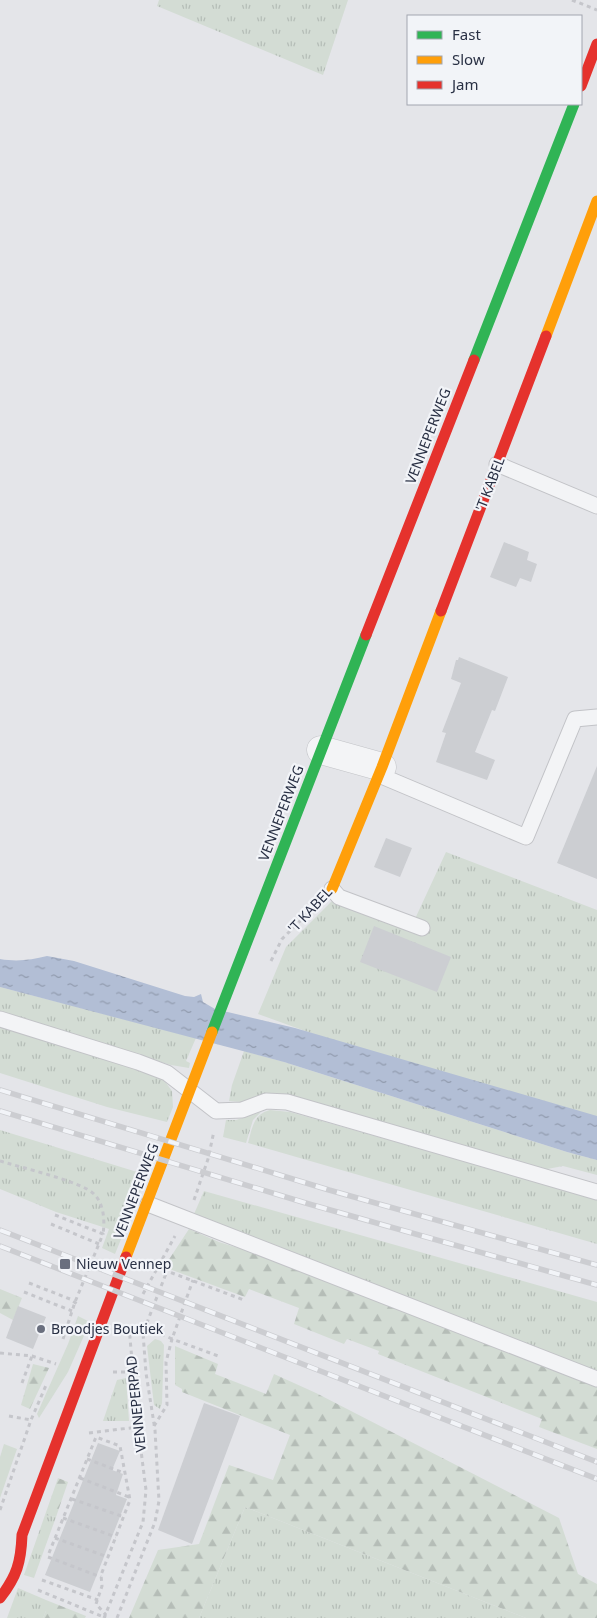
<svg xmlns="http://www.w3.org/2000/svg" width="597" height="1618" font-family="'Noto Sans',sans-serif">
<defs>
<pattern id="grass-tufts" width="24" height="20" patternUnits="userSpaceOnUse" patternTransform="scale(1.25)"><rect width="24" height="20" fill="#d3dcd4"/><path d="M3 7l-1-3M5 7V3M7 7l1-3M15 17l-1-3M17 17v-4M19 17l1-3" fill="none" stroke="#b5bdb7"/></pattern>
<pattern id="forest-firs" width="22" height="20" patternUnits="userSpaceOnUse" patternTransform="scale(1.25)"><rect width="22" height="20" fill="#d3dcd4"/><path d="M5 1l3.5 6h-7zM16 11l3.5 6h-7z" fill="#b5bdb7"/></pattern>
<pattern id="water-ripples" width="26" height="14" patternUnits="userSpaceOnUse" patternTransform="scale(1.25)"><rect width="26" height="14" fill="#b2bed5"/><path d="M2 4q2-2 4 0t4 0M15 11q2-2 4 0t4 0" fill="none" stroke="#919bae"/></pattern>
</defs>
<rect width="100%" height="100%" fill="#e4e5e9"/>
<g fill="url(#grass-tufts)">
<polygon points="159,0 348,0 323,75 157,6"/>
<polygon points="446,852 597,910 597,1130 502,1102 258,1014 286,947 335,898 414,921"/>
<polygon points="0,987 196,1038 186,1061 190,1063 189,1068 171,1065 0,1013"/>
<polygon points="0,1027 136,1069 164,1080 172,1091 173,1107 167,1122 107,1107 0,1073"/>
<polygon points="244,1051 284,1062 567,1152 597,1160 597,1175 563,1166 542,1170 285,1094 270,1094 241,1102 229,1101 232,1085"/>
<path d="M270,1110l20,2 307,87v45l-349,-101c4,-14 5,-29 22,-33z"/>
<polygon points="261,1112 253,1120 246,1143 223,1137 226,1120 236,1120"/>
<polygon points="0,1130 147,1175 115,1254 102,1248 109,1229 56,1212 0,1189"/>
<polygon points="204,1191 597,1302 597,1373 194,1214"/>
<polygon points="155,1339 161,1341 164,1345 162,1403 160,1409 154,1405 147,1346"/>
<polygon points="126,1378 129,1421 103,1421 117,1380"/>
<polygon points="245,1507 526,1618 199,1618"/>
<polygon points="45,1515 56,1517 34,1578 24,1575"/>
<polygon points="18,1588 46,1600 46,1611 43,1618 7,1618"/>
</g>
<g fill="url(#forest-firs)">
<polygon points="189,1229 219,1242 261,1255 597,1385 597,1449 539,1427 542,1419 378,1354 379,1351 347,1339 344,1344 294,1324 299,1308 249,1289 245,1297 164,1267"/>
<polygon points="0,1289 22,1298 13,1320 0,1313"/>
<polygon points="175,1346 218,1364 215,1374 266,1394 274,1374 316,1393 559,1518 578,1574 597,1584 597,1618 526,1618 245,1507 199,1618 129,1618 158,1550 199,1544 229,1465 273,1480 290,1435 182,1392 182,1389 175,1385"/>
<polygon points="33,1364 49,1368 30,1409 21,1405"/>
<polygon points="58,1478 68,1482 56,1517 45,1515"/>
<polygon points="46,1600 86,1616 85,1618 43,1618 46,1611"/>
</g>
<g fill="#d3dcd4">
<polygon points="78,1316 90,1322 68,1372 39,1418 37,1414 68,1344"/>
<polygon points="4,1444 17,1449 0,1498 0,1457"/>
</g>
<path fill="url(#water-ripples)" d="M47,956l27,5 111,35 9,1 7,-3 2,8 12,7 80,19 302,88v44l-30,-8 -283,-90 -284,-75v-28c17,3 31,1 47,-3z"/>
<g fill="#ccced2">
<polygon points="504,542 529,552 527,560 537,564 531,582 520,578 516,587 490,577"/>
<polygon points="459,657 508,677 495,711 492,710 475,752 495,760 487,780 436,762 446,733 442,732 461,683 451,679 456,660 458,660"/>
<polygon points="597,766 597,879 557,863"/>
<polygon points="386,838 412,848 400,877 374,867"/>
<polygon points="374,926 451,957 437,992 360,962"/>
<polygon points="18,1306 46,1317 33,1349 6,1338"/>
<polygon points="204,1403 240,1416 192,1544 158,1530"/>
<polygon points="98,1443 120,1451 112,1470 123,1474 116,1495 127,1499 90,1592 45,1575"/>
</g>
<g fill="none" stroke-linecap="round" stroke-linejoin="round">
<g stroke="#c2c3c7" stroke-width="17">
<g id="lane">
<polyline points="497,464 597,506"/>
<polyline points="379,775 526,837 575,719 597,717"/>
<polyline points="332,889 339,897 422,928"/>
<polyline points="0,1019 138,1062 167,1073 216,1111 242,1110 266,1101 287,1102 597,1192"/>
<polyline points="148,1204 597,1379"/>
</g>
</g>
<g stroke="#c2c3c7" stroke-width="29">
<polyline id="street" points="321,750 382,767"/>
</g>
<g stroke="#c5c6cb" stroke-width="3" stroke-dasharray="4 4" stroke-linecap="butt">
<polyline points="572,0 597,10"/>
<polyline points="271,961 282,939 313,908"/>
<path d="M0,1161c19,6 83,21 94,33 10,10 11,27 9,40"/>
<polyline points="194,1200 208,1159 214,1131"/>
<polyline points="55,1215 103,1234 75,1302 63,1339"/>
<polyline points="51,1224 99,1244"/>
<polyline points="156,1267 244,1300"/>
<polyline points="29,1283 70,1299 77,1304"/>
<polyline points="24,1292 72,1311"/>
<polyline points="143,1294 175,1236"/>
<polyline points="138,1328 160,1333 172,1339 193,1280"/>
<polyline points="0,1353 32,1356 56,1364"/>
<polyline points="113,1372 134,1372"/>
<polyline points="22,1383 32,1356"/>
<polyline points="9,1416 31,1420"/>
<polyline points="154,1426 167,1405 166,1362 172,1339 221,1357"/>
<polyline points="89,1433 138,1427"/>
<polyline points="87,1459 124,1473"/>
<polyline points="80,1478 129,1497"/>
<polyline points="72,1499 124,1517"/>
<polyline points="0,1510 31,1420 47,1383"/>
<polyline points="63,1518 116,1537"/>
<polyline points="55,1538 108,1557"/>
<polyline points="49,1553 96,1437 120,1446 130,1500 101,1575 102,1586 96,1604 106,1615"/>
<polyline points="48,1557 101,1577"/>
<polyline points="42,1580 98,1600"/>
<polyline points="38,1590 106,1618"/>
<polyline points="104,1618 143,1522 146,1490 138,1427 129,1327"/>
<polyline points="117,1618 155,1522 159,1501 155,1430 146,1373 143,1333 167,1271"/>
</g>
<use href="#lane" stroke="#f3f4f6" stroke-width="15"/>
<use href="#street" stroke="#f3f4f6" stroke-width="28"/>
<g stroke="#30b455" stroke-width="11">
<polyline points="474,360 574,104"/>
<polyline points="212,1032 366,635"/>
</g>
<g stroke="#ff9f0a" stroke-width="11">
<polyline points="546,336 597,201"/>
<polyline points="332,889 382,767 441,611"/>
<polyline points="126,1257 212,1032"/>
</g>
<g stroke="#e5322d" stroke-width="11">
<polyline points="581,86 597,44"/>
<polyline points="441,611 546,336"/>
<polyline points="366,635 474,360"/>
<path d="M0,1598c17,-22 21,-36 22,-63l104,-278"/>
</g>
<g stroke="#cccdd1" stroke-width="5.5">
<g id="rail">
<polyline points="0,1090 329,1190 597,1265"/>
<polyline points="0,1111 309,1204 597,1285"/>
<polyline points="0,1230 597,1462"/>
<polyline points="0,1246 597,1479"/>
</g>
</g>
<use href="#rail" stroke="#f2f4f8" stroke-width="4" stroke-dasharray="11" stroke-linecap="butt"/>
</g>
<g fill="#6a6f7e" stroke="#f2f4f8" stroke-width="2">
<rect x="59" y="1258" width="12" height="12" rx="2.5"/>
<circle cx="41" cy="1329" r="5"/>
</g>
<g text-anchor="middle" stroke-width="4.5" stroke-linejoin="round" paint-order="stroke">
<g font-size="14" fill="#293044" stroke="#f2f4f8">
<text transform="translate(428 436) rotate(-69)" y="5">VENNEPERWEG</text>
<text transform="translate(490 484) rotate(-69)" y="5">'T KABEL</text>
<text transform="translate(281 813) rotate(-69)" y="5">VENNEPERWEG</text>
<text transform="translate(310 910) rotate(-47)" y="5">'T KABEL</text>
<text transform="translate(136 1191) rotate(-69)" y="5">VENNEPERWEG</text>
<text transform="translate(136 1404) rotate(-96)" y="5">VENNEPERPAD</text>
</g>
<g font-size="14" fill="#293044" stroke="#f2f4f8" text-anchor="start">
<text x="76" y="1269">Nieuw Vennep</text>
<text x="51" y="1334">Broodjes Boutiek</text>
</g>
</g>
<rect x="407" y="15" width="175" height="90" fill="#f2f4f8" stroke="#a2a6b0"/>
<rect x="417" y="31" width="25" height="8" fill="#30b455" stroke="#a2a6b0"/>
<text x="452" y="40" font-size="15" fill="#293044">Fast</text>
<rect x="417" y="56" width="25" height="8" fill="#ff9f0a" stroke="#a2a6b0"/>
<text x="452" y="65" font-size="15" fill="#293044">Slow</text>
<rect x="417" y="81" width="25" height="8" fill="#e5322d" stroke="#a2a6b0"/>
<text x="452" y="90" font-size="15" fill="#293044">Jam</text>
</svg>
